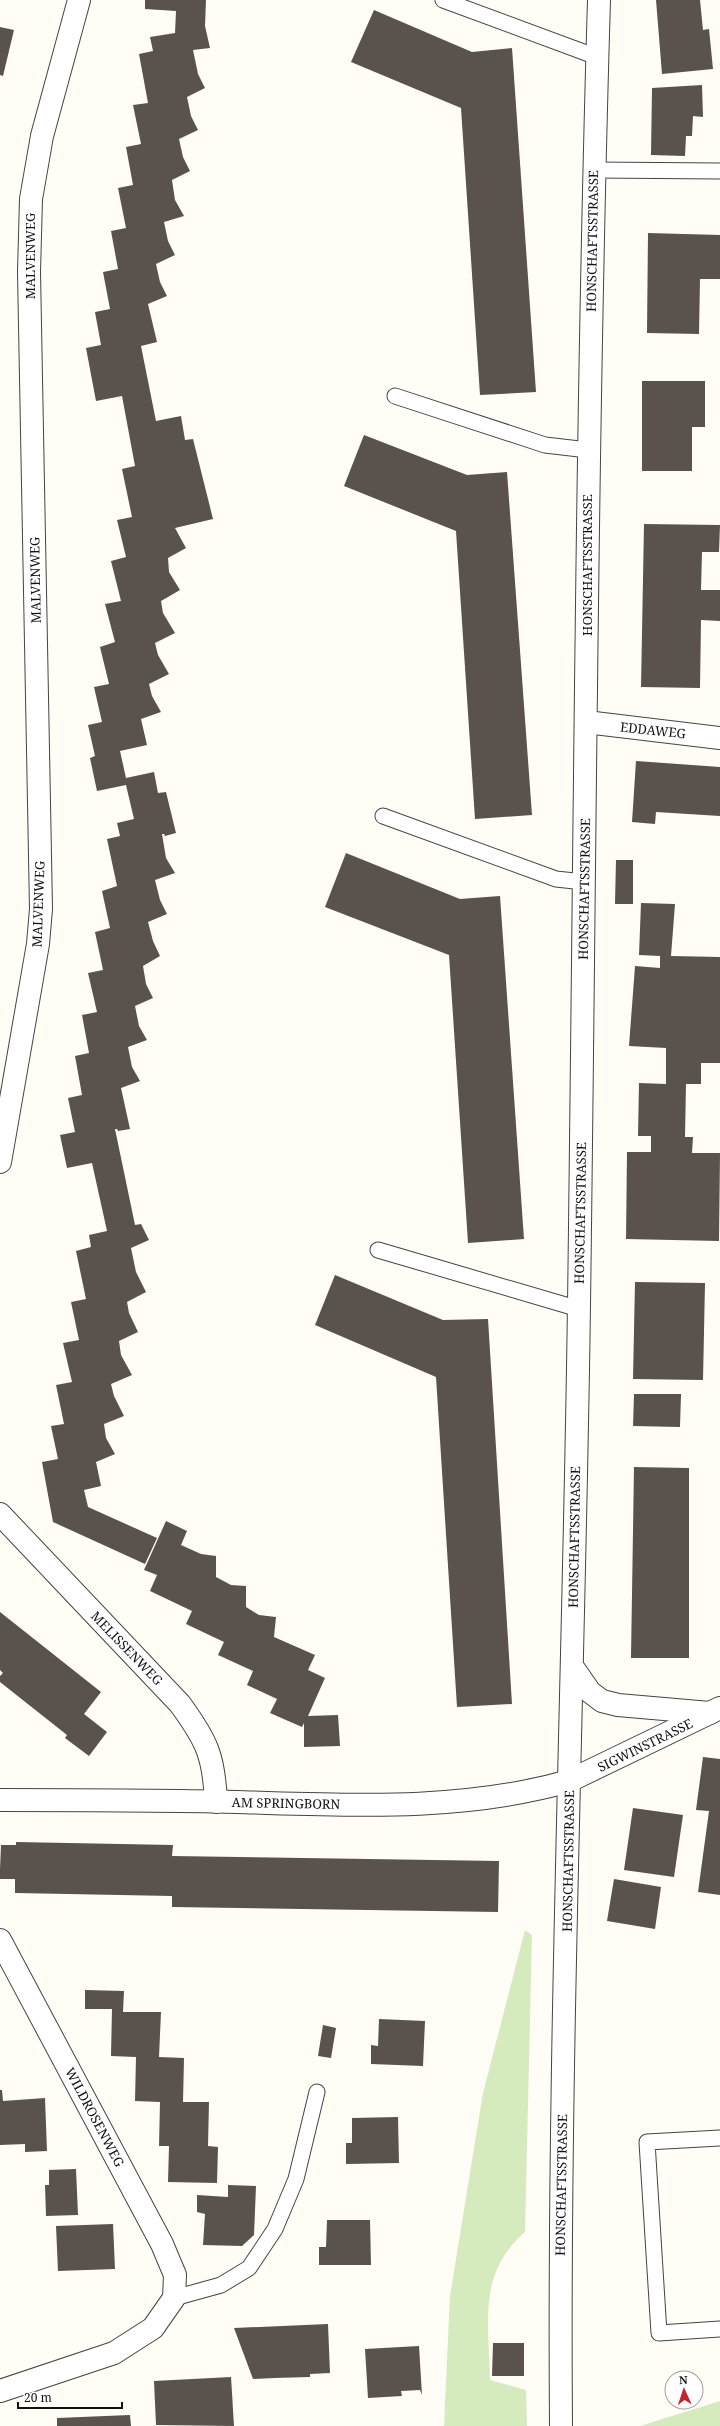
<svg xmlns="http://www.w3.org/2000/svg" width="720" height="2426" font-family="'Noto Serif',serif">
<rect width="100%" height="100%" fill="#fffdf5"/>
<g fill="#d5ebbd">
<path d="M525,1930l7,5 -7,297c-48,42 -36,90 -35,148l36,10 1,36h-83l6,-130 33,-203z"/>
<polygon points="720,2401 720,2426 640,2426"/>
</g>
<g fill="#5a524d">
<polygon points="145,0 206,0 205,26 210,48 193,50 198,74 205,88 187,97 191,116 198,130 179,139 183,157 190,171 172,180 175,200 184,216 164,222 168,241 175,255 156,264 160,282 167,296 148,304 157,342 141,346 156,421 181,416 185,440 193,439 213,519 175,528 186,548 168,558 169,572 180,590 161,601 163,613 175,633 155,643 158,655 169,674 149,684 152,696 161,712 141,719 147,745 120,751 126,778 154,772 158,793 166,792 176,833 165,836 164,834 162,834 166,858 175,873 155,880 160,900 167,914 148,922 153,941 160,956 143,966 146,984 153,998 135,1006 139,1026 147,1040 128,1047 132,1067 140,1081 121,1088 130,1129 118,1131 117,1129 115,1129 135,1225 141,1224 149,1240 131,1248 136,1272 146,1292 127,1302 129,1313 138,1332 119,1341 121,1355 132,1375 111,1384 114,1396 124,1416 104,1424 106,1438 115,1454 96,1462 101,1486 84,1490 88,1507 157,1538 145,1564 53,1522 42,1462 58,1459 51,1426 64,1424 56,1385 72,1382 63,1343 79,1340 71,1302 86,1299 76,1251 91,1247 89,1235 107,1231 92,1163 67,1168 60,1135 75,1132 68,1098 82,1095 75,1056 89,1053 82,1015 97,1012 88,973 103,970 95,932 110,928 102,891 117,886 107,839 120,836 117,823 134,819 126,785 97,791 90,758 95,756 88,725 102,722 94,687 109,684 100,647 115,642 105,604 121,601 111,561 126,557 117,520 132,517 122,469 135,466 122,396 96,401 86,348 101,345 95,312 110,309 103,272 118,269 111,231 126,228 118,188 133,185 126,147 141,144 133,105 148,103 139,54 153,51 150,37 175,33 176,11 145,9"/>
<polygon points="656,0 700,0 703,30 709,29 713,69 662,74"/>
<polygon points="374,10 472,52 512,48 536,392 480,395 461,108 351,62"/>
<polygon points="0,27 14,30 3,76 0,75"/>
<polygon points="702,85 703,117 693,116 692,136 686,136 685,156 651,155 652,88"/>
<polygon points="648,233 720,235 720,279 700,279 699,334 647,333"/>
<polygon points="642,381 705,381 705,427 692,427 692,471 642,471"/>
<polygon points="364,435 467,475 507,472 532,815 475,819 456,531 344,486"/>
<polygon points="644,524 720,525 719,552 702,552 701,590 720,590 720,621 701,620 700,688 641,687"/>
<polygon points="636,761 720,767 720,816 656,812 655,824 632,822"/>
<polygon points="346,853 460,899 500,896 524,1239 468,1243 449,955 325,907"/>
<polygon points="616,860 633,860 633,904 615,904"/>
<polygon points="641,903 675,904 671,956 720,957 720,1063 701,1063 701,1084 686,1084 685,1137 693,1137 692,1153 720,1153 719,1241 626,1239 627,1152 651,1152 651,1136 638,1136 639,1083 666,1084 666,1048 629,1046 635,966 660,968 660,956 639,955"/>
<polygon points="335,1275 443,1320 488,1319 512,1704 457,1707 436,1377 315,1325"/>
<polygon points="635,1282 705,1283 703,1380 633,1379"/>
<polygon points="634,1394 681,1394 680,1427 633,1426"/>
<polygon points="634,1467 689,1468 689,1658 631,1658"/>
<polygon points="166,1521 187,1531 181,1545 201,1554 216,1556 216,1577 231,1585 246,1586 246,1607 259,1615 276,1617 274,1637 315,1655 308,1670 325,1678 308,1716 338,1715 340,1746 304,1747 304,1723 302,1727 270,1713 277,1699 247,1685 253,1671 218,1655 224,1642 186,1624 192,1611 150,1591 157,1575 144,1570"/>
<polygon points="0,1612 101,1692 84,1714 107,1732 89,1756 65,1738 67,1735 0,1682 0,1676 3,1673 0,1670"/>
<polygon points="703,1757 720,1759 720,1895 698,1892 709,1811 696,1810"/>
<polygon points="633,1808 683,1815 674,1877 624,1870"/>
<polygon points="16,1842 173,1845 172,1856 499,1861 498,1912 172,1907 172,1896 15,1893 15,1879 0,1879 0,1869 1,1845 16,1845"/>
<polygon points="614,1879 661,1887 655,1929 607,1921"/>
<polygon points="85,1990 124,1991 123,2012 161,2012 159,2057 184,2058 183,2102 209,2102 208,2146 218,2147 217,2183 168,2182 169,2146 159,2146 160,2102 135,2101 136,2057 111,2056 112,2009 85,2009"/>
<polygon points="379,2019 425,2021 423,2066 371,2064 371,2045 378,2046"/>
<polygon points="323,2025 336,2028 331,2058 318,2056"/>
<polygon points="0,2090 2,2090 3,2101 45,2098 47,2151 25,2152 25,2144 0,2145"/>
<polygon points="398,2117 399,2163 346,2164 346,2143 352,2143 352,2118"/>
<polygon points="76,2169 78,2215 46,2216 45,2185 49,2185 49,2170"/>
<polygon points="228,2185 256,2186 254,2235 242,2246 203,2245 205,2214 197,2212 197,2195 228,2197"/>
<polygon points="327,2220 370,2220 371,2265 319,2265 319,2247 326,2247"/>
<polygon points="113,2224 115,2269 58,2271 56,2226"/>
<polygon points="328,2324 330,2373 310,2374 310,2377 274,2378 253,2379 234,2328"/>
<polygon points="493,2343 524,2343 524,2376 492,2376"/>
<polygon points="419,2346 422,2395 420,2390 401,2391 402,2396 368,2398 365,2349"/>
<polygon points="231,2377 234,2426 156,2425 154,2381"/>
<polygon points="130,2415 131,2426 57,2426 57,2418"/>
</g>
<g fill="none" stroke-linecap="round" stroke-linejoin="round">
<g stroke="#444" stroke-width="17">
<g id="service">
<polyline points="443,0 597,57"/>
<polyline points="593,170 720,171"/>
<polyline points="395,396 545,445 588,450"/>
<polyline points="383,816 556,879 584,882"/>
<polyline points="378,1250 579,1309"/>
<polyline points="720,2138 647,2142 659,2333 720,2329"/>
<polyline points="174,2298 221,2285 249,2268 275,2229 296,2179 317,2092"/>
</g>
</g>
<g stroke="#444" stroke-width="24">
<g id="minor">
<polyline points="586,722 720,738"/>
<polyline points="0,1162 38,944 41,909 29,272 31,199 42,136 79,0"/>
<path d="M0,1514l180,190c27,37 34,52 36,98"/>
<path d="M0,1800c79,0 157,0 236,2 111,3 225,10 333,-21"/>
<polyline points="0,1940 162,2244 175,2275 174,2298 153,2328 114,2353 0,2391"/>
</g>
</g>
<g stroke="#444" stroke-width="24">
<g id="tertiary">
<polyline points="572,1666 590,1692 602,1701 618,1705 710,1713"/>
<polyline points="569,1781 720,1708"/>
<path d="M561,2426c-3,-374 13,-748 18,-1122 6,-434 7,-869 20,-1304"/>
</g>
</g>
<use href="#service" stroke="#fff" stroke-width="15"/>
<use href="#minor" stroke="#fff" stroke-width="22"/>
<use href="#tertiary" stroke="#fff" stroke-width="22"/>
</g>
<g text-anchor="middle" stroke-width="4" stroke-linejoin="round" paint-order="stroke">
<g font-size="13" fill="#111" stroke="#fff">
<text transform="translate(592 241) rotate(-89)" y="5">HONSCHAFTSSTRASSE</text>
<text transform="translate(30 256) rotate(-90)" y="5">MALVENWEG</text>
<text transform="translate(587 565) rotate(-90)" y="5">HONSCHAFTSSTRASSE</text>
<text transform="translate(35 580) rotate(-91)" y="5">MALVENWEG</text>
<text transform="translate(653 730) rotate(6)" y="5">EDDAWEG</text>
<text transform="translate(584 889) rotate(-89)" y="5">HONSCHAFTSSTRASSE</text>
<text transform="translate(38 904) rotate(-88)" y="5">MALVENWEG</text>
<text transform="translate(580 1213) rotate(-89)" y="5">HONSCHAFTSSTRASSE</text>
<text transform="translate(574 1537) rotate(-89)" y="5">HONSCHAFTSSTRASSE</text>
<text transform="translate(127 1648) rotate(46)" y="5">MELISSENWEG</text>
<text transform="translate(645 1745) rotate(-26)" y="5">SIGWINSTRASSE</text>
<text transform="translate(286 1803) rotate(1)" y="5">AM SPRINGBORN</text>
<text transform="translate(568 1861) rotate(-89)" y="5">HONSCHAFTSSTRASSE</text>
<text transform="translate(95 2117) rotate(62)" y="5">WILDROSENWEG</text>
<text transform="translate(561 2185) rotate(-89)" y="5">HONSCHAFTSSTRASSE</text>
</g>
</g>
<g transform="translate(684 2390) rotate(357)"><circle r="19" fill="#ffffff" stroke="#a0a0a0"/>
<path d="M0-3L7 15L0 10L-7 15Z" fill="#c4262e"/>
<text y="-6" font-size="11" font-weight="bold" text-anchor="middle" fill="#111111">N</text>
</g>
<path d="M18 2402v6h104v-6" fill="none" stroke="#111111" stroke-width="2"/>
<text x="24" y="2402" font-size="12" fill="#111111" stroke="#ffffff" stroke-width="3" paint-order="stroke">20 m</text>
</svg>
